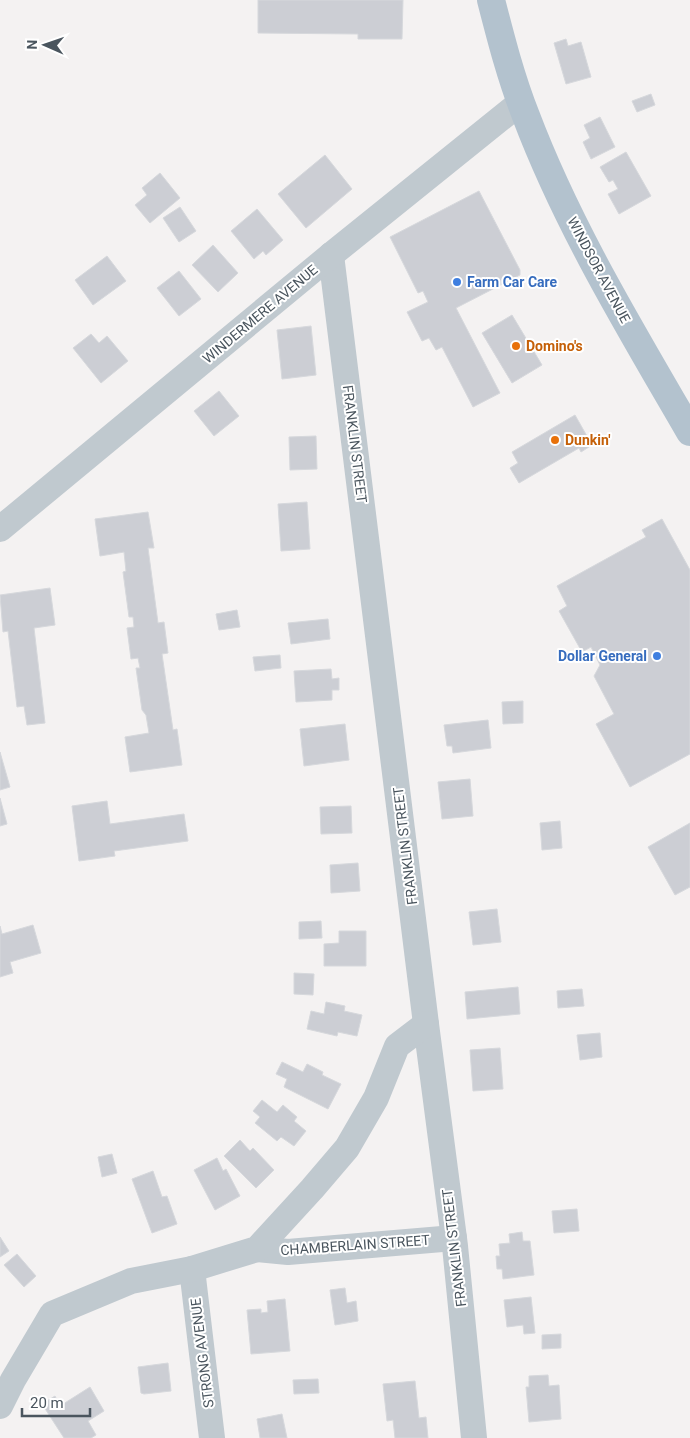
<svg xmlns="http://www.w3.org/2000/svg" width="690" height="1438" font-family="Roboto,sans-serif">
<rect width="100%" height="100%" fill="#f4f2f2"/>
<g fill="#ccced4" stroke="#d6d8dc">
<polygon points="258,0 403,0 402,39 358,39 358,34 258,33"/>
<polygon points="566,39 568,46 581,42 591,77 566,84 554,43"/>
<polygon points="651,94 655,105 637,112 632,101"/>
<polygon points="600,117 615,147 591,159 583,142 590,138 584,125"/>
<polygon points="626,152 651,196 619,214 608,194 618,189 613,180 609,182 600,167"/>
<polygon points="325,155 352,189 306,228 278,194"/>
<polygon points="160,173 180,198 150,223 135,205 147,195 142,188"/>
<polygon points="479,191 520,270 520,275 456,308 500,393 473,407 442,347 436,350 429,338 422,341 407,312 428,302 423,291 418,293 390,237"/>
<polygon points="180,207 196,231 179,242 163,218"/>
<polygon points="257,209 283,240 266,255 263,251 254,259 231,231"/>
<polygon points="213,245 238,273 218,292 192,265"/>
<polygon points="107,256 126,281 93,305 75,280"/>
<polygon points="179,271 201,299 179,316 157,288"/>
<polygon points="512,315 542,365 512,383 482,333"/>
<polygon points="311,326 316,375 282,379 277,330"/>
<polygon points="91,334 99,343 107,336 128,361 101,383 73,348"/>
<polygon points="219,391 239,416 214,436 194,411"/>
<polygon points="575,415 592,445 581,452 579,448 519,483 510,468 518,463 512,452"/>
<polygon points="316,436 317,469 290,470 289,437"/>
<polygon points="307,502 310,549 281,551 278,504"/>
<polygon points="148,512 154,548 148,548 158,623 164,622 168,653 162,654 173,730 177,729 182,765 130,772 125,737 149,733 146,715 142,710 136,668 140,668 138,658 131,659 127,628 134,627 133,617 129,617 123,572 126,571 124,552 100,556 95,519"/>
<polygon points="662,519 690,570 690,754 630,787 596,724 614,714 594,676 600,665 591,647 582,652 559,611 567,606 557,586 646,537 642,530"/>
<polygon points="50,588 55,625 34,628 45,723 27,725 24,706 17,707 8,631 3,632 0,595"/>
<polygon points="237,610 240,627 219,630 216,614"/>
<polygon points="328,619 330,639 291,644 288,623"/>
<polygon points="280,655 281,668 255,671 253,657"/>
<polygon points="331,669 332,679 339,678 339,690 332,690 332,700 296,702 294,671"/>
<polygon points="523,701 523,723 503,724 502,702"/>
<polygon points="488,720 491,748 453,753 452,746 447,746 444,725"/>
<polygon points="345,724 349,760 304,766 300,729"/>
<polygon points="0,752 10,787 0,790"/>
<polygon points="470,779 473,816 442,819 438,782"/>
<polygon points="0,798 7,824 0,826"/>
<polygon points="107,801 110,824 184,814 188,841 114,851 115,856 79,861 72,806"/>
<polygon points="351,806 352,833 321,834 320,807"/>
<polygon points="560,821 562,848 542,850 540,823"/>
<polygon points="690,823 690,887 675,895 648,847"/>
<polygon points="358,863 360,891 331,893 330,865"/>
<polygon points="497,909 501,942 473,945 469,912"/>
<polygon points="321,921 322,938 299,939 299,922"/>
<polygon points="33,925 41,953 10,962 13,973 0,977 0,926 2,934"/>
<polygon points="339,931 366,931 366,966 324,966 324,944 339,943"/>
<polygon points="294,973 314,974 313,995 294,994"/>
<polygon points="518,987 520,1014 467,1019 465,992"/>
<polygon points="582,989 584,1006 558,1008 557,991"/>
<polygon points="326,1002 345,1006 344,1011 362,1015 357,1036 338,1032 337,1036 307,1029 311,1011 324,1014"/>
<polygon points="600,1033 602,1057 580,1060 577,1035"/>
<polygon points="500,1048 503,1089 473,1091 470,1050"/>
<polygon points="282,1062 303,1072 307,1064 323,1072 322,1075 341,1084 328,1109 284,1087 287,1079 276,1074"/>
<polygon points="262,1100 277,1112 283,1105 297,1117 294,1121 306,1131 294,1146 281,1137 277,1141 255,1123 260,1117 253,1111"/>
<polygon points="240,1140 250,1151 253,1148 274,1170 256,1188 224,1156"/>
<polygon points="112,1154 117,1173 102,1177 98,1157"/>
<polygon points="217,1158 223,1171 226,1169 240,1196 215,1210 194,1170"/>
<polygon points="153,1171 162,1197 167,1196 177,1224 152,1233 132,1179"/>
<polygon points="577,1209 579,1231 554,1233 552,1211"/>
<polygon points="522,1232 523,1241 530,1241 534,1275 503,1279 502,1269 497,1269 496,1256 500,1256 499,1244 510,1243 509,1234"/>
<polygon points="0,1237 9,1251 0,1257"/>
<polygon points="17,1254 36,1276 24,1287 4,1265"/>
<polygon points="345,1288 347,1303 356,1301 358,1320 358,1321 335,1325 330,1290"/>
<polygon points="531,1297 535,1333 524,1334 523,1325 507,1327 504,1300"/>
<polygon points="285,1299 290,1351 251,1354 247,1310 261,1309 261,1313 268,1312 267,1301"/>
<polygon points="561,1334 561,1348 542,1349 542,1335"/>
<polygon points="168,1363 171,1391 144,1394 141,1393 138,1367"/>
<polygon points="548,1375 549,1386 559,1385 561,1419 529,1422 526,1387 529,1387 529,1376"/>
<polygon points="318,1379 319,1393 294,1394 293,1380"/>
<polygon points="415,1381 419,1418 426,1417 428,1438 395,1438 393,1420 387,1421 383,1384"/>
<polygon points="90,1387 104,1411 88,1421 96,1435 91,1438 64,1438 42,1404 55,1396 60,1406"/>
<polygon points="282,1414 287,1438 260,1438 257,1419"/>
</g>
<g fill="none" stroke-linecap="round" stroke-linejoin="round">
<g stroke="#c0c9cf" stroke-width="26">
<polyline points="331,255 426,1024 455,1246 474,1438"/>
<polyline points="0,529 331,255 521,102"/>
<polyline points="257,1249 288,1252 454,1238"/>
<polyline points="192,1269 212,1438"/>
<polyline points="0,1406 13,1380 52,1314 131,1281 192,1269 257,1249 312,1189 347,1148 376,1098 397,1046 426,1024"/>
</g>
<path stroke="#b3c2ce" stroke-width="28" d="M491,0c10,39 20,78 35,116 42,111 105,214 164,316"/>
</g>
<g fill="#3f7fe0" stroke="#fff" stroke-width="2">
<circle cx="457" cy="282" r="5"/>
<circle cx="657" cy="656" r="5"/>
</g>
<g fill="#e8710a" stroke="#fff" stroke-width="2">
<circle cx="516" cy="346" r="5"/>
<circle cx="555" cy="440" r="5"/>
</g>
<g text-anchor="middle" stroke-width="4" stroke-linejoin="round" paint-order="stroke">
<g font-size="14" fill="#4a555e" stroke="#fff">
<text transform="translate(599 270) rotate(62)" y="5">WINDSOR AVENUE</text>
<text transform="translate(260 314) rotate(-40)" y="5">WINDERMERE AVENUE</text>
<text transform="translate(355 444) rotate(83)" y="5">FRANKLIN STREET</text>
<text transform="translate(405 846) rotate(-97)" y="5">FRANKLIN STREET</text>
<text transform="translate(355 1245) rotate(-4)" y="5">CHAMBERLAIN STREET</text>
<text transform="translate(454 1248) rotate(-97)" y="5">FRANKLIN STREET</text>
<text transform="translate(202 1353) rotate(-97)" y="5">STRONG AVENUE</text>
</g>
<g font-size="14" font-weight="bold" fill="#366cbe" stroke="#fff" text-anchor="start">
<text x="467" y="287">Farm Car Care</text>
<text x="647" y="661" text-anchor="end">Dollar General</text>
</g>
<g font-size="14" font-weight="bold" fill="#c56008" stroke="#fff" text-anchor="start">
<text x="526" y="351">Domino's</text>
<text x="565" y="445">Dunkin'</text>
</g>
</g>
<g transform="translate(45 45) rotate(272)" stroke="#ffffff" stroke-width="4" paint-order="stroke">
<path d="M0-4L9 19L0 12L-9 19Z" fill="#4a555e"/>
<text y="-8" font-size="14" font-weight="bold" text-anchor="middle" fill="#4a555e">N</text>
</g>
<path d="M22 1408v8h68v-8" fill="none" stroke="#4a555e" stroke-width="2.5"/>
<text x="30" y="1408" font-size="15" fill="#4a555e" stroke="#ffffff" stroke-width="4" paint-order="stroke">20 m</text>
</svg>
